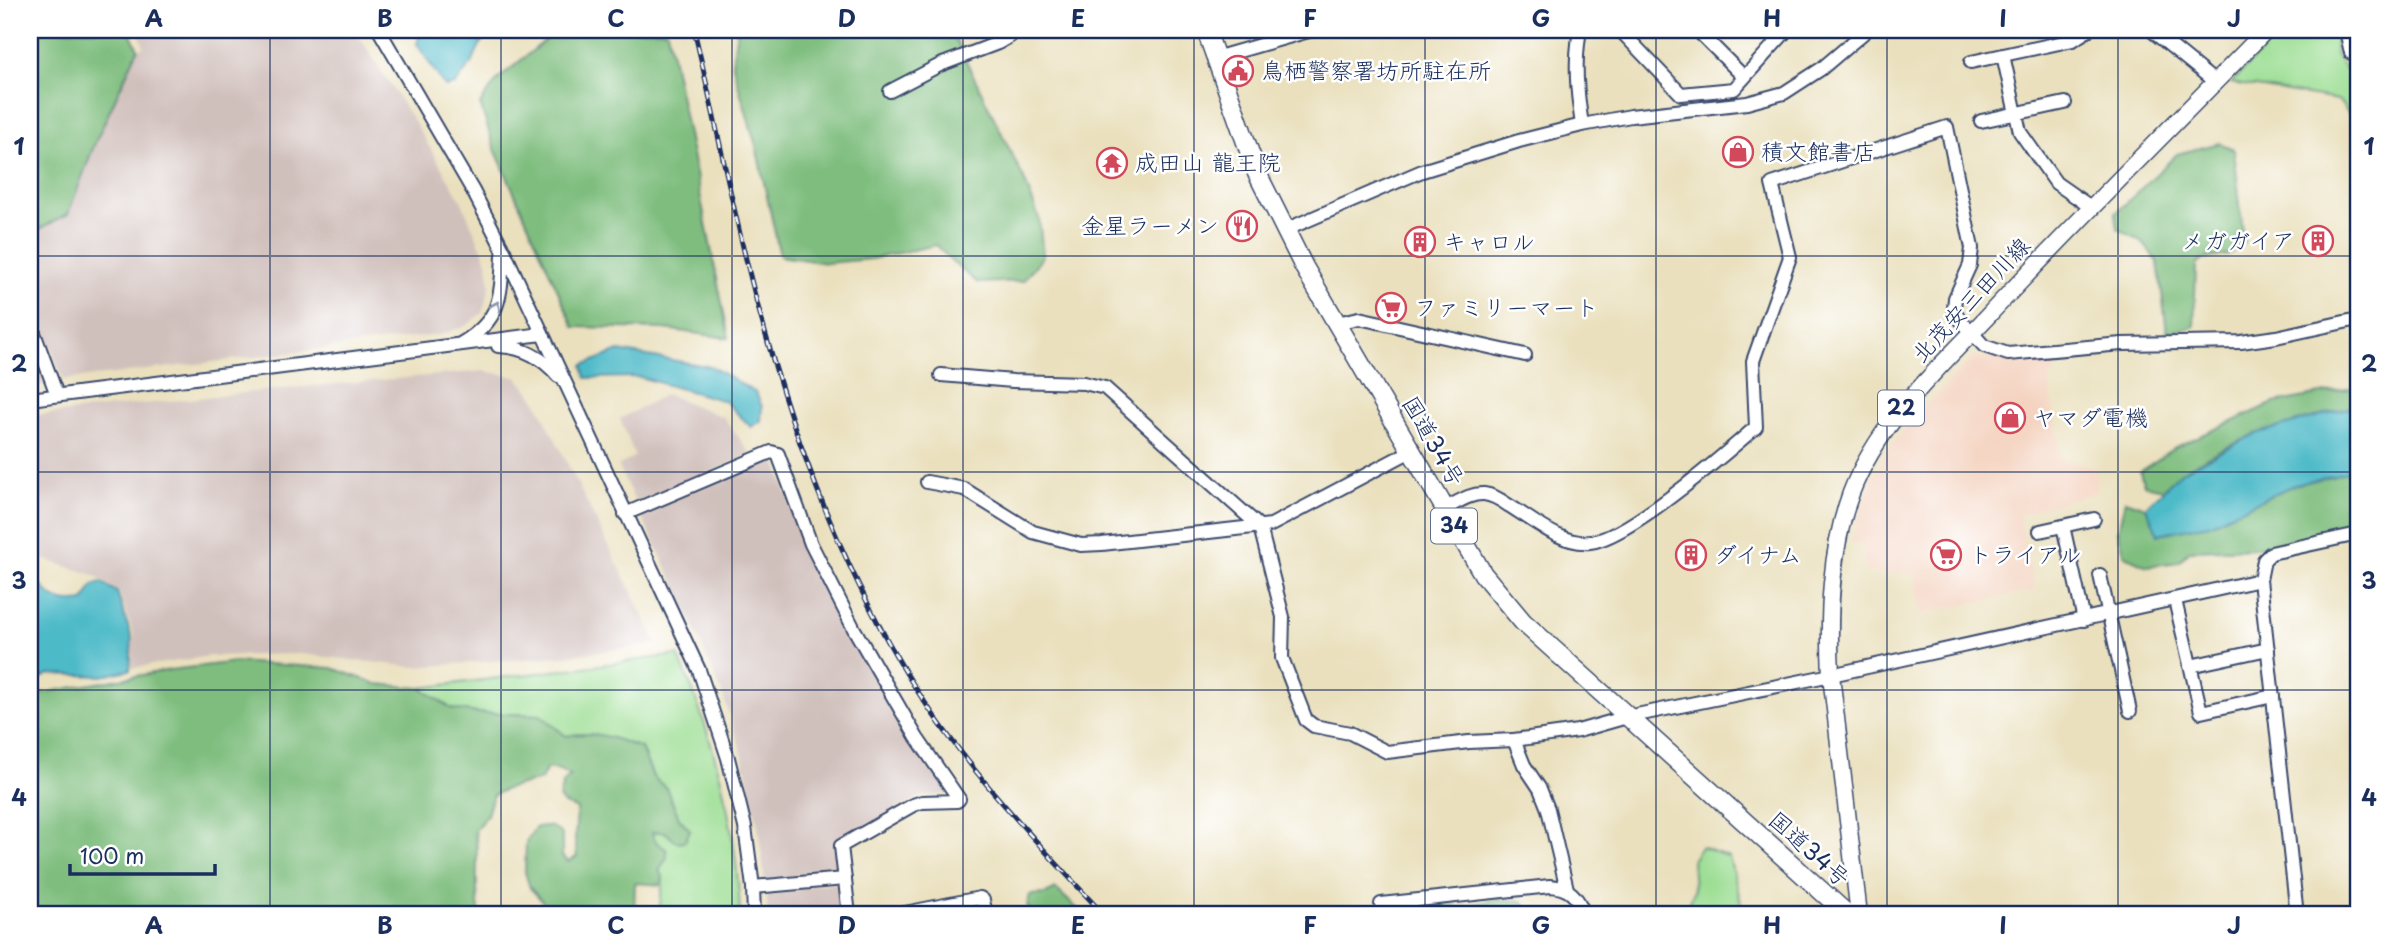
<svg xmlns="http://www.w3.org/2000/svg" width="2388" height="945" font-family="'Playpen Sans','Klee One',sans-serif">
<rect width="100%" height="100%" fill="#fff"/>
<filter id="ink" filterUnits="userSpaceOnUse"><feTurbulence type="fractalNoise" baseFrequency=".0143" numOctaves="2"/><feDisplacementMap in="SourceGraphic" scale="14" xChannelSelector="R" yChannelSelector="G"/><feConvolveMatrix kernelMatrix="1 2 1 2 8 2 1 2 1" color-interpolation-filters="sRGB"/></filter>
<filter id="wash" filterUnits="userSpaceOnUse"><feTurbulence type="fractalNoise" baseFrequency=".00686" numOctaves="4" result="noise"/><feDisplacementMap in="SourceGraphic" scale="28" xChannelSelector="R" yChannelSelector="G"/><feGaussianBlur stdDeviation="1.57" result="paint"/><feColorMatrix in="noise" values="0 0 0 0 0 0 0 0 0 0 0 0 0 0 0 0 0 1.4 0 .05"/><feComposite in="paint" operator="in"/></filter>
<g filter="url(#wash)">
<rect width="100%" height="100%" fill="#eae0bd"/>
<polygon fill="#f4d3c0" points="2051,354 2054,375 2048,377 2061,459 2096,468 2096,492 2019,515 2035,590 1920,614 1915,574 1867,572 1861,543 1850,543 1866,493 1883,458 1907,425 1972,358"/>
<g fill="#d0c0bc">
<polygon points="138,30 355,30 415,123 461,200 487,261 490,286 482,313 466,326 438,335 63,380 30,291 30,234 69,214 95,143 138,49 144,47"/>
<polygon points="30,342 47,384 30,386"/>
<polygon points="483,371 517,377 534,397 658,644 564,656 414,667 300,654 210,656 132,668 134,635 119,591 94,575 39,558 30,548 30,416 281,389"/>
<polygon points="666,394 723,417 751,454 637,505 618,466 635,456 620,419"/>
<polygon points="773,456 808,550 908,739 950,794 920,797 836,845 840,874 765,882 758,826 742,753 722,693 684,603 640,514"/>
<polygon points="841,883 845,915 768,915 766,889"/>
</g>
<g fill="#9dde94" stroke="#5c8679" stroke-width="2">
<polygon points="2282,30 2336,30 2335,55 2358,84 2358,121 2356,122 2338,100 2231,83"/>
<path d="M678,655c36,82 59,171 62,260h-81l4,-38 -4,-6 7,-22c-8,-4 -13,-8 -14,-17l38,-2 -11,-12 -13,-30 -13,-11 -12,-29c-26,-10 -47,-18 -75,-12l-26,-21 -63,-2 -26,-4 -30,-21z"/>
<polygon points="1701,847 1729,857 1742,906 1749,915 1685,915 1694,891 1692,860"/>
</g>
<g fill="#7ebd7e" stroke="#4c766e" stroke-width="2">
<polygon points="30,30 129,30 138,49 95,143 68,214 30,234"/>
<polygon points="554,30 667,30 729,338 664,329 574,327 494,147 480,104 498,79 542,43"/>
<polygon points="737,30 946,30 952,32 1024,179 1039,218 1043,256 1023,281 978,283 952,262 936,245 871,259 827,263 780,256 756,146 732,63"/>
<polygon points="2220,143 2234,150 2244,242 2229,255 2204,259 2196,265 2194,327 2167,332 2158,262 2142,242 2117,228 2115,214 2177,154"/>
<path d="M2358,387v18c-65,19 -145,35 -195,84l-19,-4 -4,-13 35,-25 99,-44z"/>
<polygon points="2358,469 2358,525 2257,548 2189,550 2179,562 2147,566 2125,556 2118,531 2125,500 2146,507 2159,534 2209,524 2291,486"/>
<path d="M235,662l97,6 45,16 44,4 31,21 25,4 63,2 26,21c29,-6 48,2 75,12l12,29 13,11 13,30 11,12 -5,11 -9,1 -11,-10h-13c1,9 7,13 14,17l1,8 -8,14 4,6 -1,8 -27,-2 -1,32h-96l9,-9 -17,-18 -5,-16 1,-30 9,-14c12,-4 19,-2 27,7v21l7,6 8,-6 -2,-16 2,-31 -13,-5 -5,-6 4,-15 7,-7 -10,-6 -13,-2 -6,12 -35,9 -13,6 -6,20 -12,15c5,28 -2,56 5,85h-450v-220l140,-25z"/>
<polygon points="1056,889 1084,915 1030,915 1032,912 1027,906 1030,895 1046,894"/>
<polygon points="1496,899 1522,901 1528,910 1527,915 1404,915 1434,908 1442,903 1454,905 1459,908"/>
</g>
<g fill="#4dbac8" stroke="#347493" stroke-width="2">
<polygon points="429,30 499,30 482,41 472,62 455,85 445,87 417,44 419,36"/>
<polygon points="619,351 712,367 756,393 762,407 761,421 751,427 725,401 639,377 586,378 583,365"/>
<polygon points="2358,405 2358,469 2291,486 2209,524 2158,534 2146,507 2181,472 2255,434"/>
<path d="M30,571c17,22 23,35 54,30l9,-16 8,-3 16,10 15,47 -2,31 -28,6 -52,-2 -20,9z"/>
</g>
</g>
<g filter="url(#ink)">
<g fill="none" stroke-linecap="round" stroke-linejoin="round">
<g stroke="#3a4a6c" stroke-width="16">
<g id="minor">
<polyline points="379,30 473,191 504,251 699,670 728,758 745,827 753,887 754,915"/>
<path d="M1580,30c-6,33 -3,62 2,95"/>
<polyline points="1620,30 1681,94 1734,89 1787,30"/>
<polyline points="1697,30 1744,77"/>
<polyline points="2151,30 2215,82"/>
<polyline points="2346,30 2351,53 2358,50"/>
<polyline points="2003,55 2020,132 2056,183 2092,208"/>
<polyline points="1215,58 1312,30"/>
<polyline points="1971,62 2073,40 2088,30"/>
<polyline points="890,91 940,65 998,43 1010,36 1009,30"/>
<polyline points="1981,121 2065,103"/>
<polyline points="1285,230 1422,171 1519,141 1582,125 1631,116 1747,103 1784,93 1821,69 1867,30"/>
<polyline points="30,322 57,395"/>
<polyline points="1337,323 1359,318 1525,355"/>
<path d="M462,343c39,-23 39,-47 41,-88"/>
<path d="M498,346c24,1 45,12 60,30"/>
<polyline points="941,375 1013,381 1084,383 1105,388 1260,527 1283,617 1282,658 1306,720 1314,726 1350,733 1387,752 1469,742 1514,740"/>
<polyline points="30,399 542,334"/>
<polyline points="927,482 964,489 1033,532 1081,545 1102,544 1271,525 1411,451"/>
<path d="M1444,509c13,-6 26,-16 40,-15 9,1 17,6 24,11 24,14 53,40 82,37 37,-3 135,-88 166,-115l-3,-66 37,-104 -18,-73 175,-57 25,121 -2,17 -15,33 -1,11 4,8 26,29 24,8 114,-10 119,-2 35,-5 82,-18"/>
<polyline points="625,514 771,452 778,454 811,544 854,629 917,738 959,799 957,801 922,802 913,805 841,846 849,915"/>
<polyline points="2063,526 2084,620"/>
<polyline points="2040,531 2094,519"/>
<polyline points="2100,575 2130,711"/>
<polyline points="2175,600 2201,712 2273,696"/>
<polyline points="2190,666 2268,649"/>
<polyline points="753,887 845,879"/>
<polyline points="1567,889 1548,809 1540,789 1524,765 1514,740 1578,731 1627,717 1831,675 2260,580"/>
<path d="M1381,904l169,-18c19,1 28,10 34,29"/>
<polyline points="895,915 980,898 983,900 986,915"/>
<polyline points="2297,915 2260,580 2264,560 2271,553 2358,534"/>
</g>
</g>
<g stroke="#3a4a6c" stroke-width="19">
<path id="major" d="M1859,915l-28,-240c-3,-60 -1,-125 20,-182 27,-70 85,-122 135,-175 91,-98 187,-192 280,-288"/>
</g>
<g stroke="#3a4a6c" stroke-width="21">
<polyline id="highway" points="1206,30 1257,173 1304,267 1483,574 1523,622 1848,915"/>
</g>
<use href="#minor" stroke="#fff" stroke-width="12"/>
<use href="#major" stroke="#fff" stroke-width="16"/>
<use href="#highway" stroke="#fff" stroke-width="18"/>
<g stroke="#1b2f5e" stroke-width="5">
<path id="rail" d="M694,30c22,90 39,183 63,273 33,124 77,246 142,358 55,95 131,174 205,254"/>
</g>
<use href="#rail" stroke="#fff" stroke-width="2.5" stroke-dasharray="8" stroke-linecap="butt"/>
</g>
<defs><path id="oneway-chevron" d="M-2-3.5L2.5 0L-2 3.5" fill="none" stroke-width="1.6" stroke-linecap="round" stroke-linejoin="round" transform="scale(1.75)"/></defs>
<use stroke="#8d97ae" href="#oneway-chevron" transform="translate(496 306) rotate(-66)"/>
</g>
<path fill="none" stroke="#1b2f5e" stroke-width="2" stroke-opacity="0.55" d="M270,30v885M501,30v885M732,30v885M963,30v885M1194,30v885M1425,30v885M1656,30v885M1887,30v885M2118,30v885M30,256h2328M30,472h2328M30,690h2328"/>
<defs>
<g id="civic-ring" transform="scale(1.575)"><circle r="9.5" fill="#fff" stroke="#d1495b" stroke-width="1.5"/><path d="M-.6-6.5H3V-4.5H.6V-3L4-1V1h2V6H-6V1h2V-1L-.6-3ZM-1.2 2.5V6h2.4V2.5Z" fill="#d1495b"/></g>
<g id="shop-ring" transform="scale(1.575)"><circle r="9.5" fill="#fff" stroke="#d1495b" stroke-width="1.5"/><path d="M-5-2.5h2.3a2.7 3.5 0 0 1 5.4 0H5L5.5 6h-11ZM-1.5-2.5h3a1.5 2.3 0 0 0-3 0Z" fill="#d1495b"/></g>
<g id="temple-ring" transform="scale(1.575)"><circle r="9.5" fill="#fff" stroke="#d1495b" stroke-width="1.5"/><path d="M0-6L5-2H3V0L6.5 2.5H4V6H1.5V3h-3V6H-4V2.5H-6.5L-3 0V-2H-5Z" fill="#d1495b"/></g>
<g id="restaurant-ring" transform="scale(1.575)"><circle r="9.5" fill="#fff" stroke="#d1495b" stroke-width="1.5"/><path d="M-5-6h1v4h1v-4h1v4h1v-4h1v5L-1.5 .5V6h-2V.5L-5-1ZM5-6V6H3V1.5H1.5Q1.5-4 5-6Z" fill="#d1495b"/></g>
<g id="building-ring" transform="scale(1.575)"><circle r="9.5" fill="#fff" stroke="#d1495b" stroke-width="1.5"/><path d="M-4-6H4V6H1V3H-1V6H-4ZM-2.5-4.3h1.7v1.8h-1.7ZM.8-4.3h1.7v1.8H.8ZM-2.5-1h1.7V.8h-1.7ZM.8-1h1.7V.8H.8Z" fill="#d1495b"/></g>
<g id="supermarket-ring" transform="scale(1.575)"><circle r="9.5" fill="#fff" stroke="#d1495b" stroke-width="1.5"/><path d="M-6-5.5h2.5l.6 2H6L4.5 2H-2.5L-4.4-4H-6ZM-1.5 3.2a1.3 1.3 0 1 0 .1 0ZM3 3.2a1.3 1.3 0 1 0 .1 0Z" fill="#d1495b"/></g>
</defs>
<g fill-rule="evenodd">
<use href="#civic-ring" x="1238" y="71"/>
<use href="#shop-ring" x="1738" y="152"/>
<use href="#temple-ring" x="1112" y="163"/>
<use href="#restaurant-ring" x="1242" y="226"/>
<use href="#building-ring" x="2318" y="241"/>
<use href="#building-ring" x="1420" y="242"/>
<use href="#supermarket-ring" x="1391" y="308"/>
<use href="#shop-ring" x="2010" y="418"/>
<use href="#building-ring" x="1691" y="555"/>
<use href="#supermarket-ring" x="1946" y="555"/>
</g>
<g text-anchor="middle" stroke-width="5" stroke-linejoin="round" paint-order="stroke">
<g fill="#fff" stroke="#5f6d8e" stroke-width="2">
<rect x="1878" y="390.5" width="46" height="35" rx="5"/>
<rect x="1431" y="508.5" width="46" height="35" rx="5"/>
</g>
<g font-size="21" font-weight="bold" fill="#1b2f5e">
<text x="1901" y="415">22</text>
<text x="1454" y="533">34</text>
</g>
<g font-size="23" fill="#1b2f5e" stroke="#fff" text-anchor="start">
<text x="1261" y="79">鳥栖警察署坊所駐在所</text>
<text x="1761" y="160">積文館書店</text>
<text x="1135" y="171">成田山 龍王院</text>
<text x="1219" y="234" text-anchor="end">金星ラーメン</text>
<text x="2295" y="249" text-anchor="end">メガガイア</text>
<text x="1443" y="250">キャロル</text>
<text x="1414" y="316">ファミリーマート</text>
<text x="2033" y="426">ヤマダ電機</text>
<text x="1714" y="563">ダイナム</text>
<text x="1969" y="563">トライアル</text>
</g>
<g font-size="23" fill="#1b2f5e" stroke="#fff">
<text transform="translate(1971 300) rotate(-47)" y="8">北茂安三田川線</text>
<text transform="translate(1433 441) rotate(60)" y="8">国道34号</text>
<text transform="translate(1809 849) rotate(42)" y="8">国道34号</text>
</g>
</g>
<rect width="2388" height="945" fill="none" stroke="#fff" stroke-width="77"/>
<path d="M70 864v10h145v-10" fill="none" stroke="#1b2f5e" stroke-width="3.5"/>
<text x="80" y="864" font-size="21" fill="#1b2f5e" stroke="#ffffff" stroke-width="5" paint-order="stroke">100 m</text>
<rect x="38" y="38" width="2312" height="868" fill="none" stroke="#1b2f5e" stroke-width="2.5"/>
<g font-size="23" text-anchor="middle" font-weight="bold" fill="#1b2f5e">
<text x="154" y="27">A</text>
<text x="385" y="27">B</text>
<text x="616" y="27">C</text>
<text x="847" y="27">D</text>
<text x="1078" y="27">E</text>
<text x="1310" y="27">F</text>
<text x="1541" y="27">G</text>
<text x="1772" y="27">H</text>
<text x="2003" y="27">I</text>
<text x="2234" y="27">J</text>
<text x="19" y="155">1</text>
<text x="2369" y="155">1</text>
<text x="19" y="372">2</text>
<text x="2369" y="372">2</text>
<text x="19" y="589">3</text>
<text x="2369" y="589">3</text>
<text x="19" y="806">4</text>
<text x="2369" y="806">4</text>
<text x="154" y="934">A</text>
<text x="385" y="934">B</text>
<text x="616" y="934">C</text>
<text x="847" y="934">D</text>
<text x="1078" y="934">E</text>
<text x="1310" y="934">F</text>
<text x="1541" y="934">G</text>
<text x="1772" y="934">H</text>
<text x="2003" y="934">I</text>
<text x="2234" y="934">J</text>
</g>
</svg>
